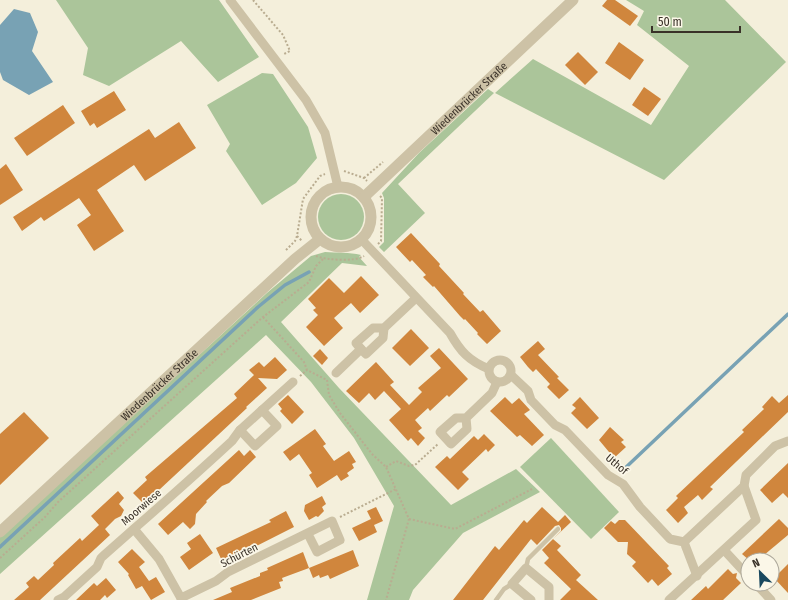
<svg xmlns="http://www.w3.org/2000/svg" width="788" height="600" font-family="'Fira Sans Condensed',sans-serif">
<rect width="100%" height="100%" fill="#f4efdb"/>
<g fill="#abc59a">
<polygon points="56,0 219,0 259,57 218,82 181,41 109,86 83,75 88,48"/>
<polygon points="626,0 725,0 786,62 664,180 495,93 533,59 651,125 689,66 637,25 644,11"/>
<polygon points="262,73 273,74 308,127 317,158 296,183 262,205 226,151 230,144 207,105"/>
<polygon points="488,89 494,93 398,184 425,213 384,252 379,247 384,242 384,198 382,193 419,153"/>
<circle cx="341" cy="217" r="23"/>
<path d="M325,252c12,1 24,0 36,3l-2,2 8,9 -25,-3 -61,59 58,66 112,117 65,-36 24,23 -77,41 -50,57 -4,10h-42l27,-94 -40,-68 -43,-56 -45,-47 -266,239v-37l268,-245 43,-36z"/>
<polygon points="551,438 619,512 591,539 520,467"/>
</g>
<polygon fill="#78a2b4" points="14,9 30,13 38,32 32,51 53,82 29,95 3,80 0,72 0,25"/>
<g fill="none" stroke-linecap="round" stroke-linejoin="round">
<g stroke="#78a2b4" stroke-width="3.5">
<polyline points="622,471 788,314"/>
<polyline points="0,547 258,307 285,285 309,272"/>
</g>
</g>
<g fill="#d0863d">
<polygon points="607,0 615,0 638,16 630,26 602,6"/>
<polygon points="619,42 644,60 630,80 605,63"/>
<polygon points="578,52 598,72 585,85 565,65"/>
<polygon points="644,87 661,99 648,116 632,105"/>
<polygon points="114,91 126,110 97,128 94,123 90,126 81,111"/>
<polygon points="63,105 75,123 27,156 14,138"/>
<polygon points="179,122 196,148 145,181 134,165 97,190 124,231 94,251 77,225 91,215 79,198 44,221 41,217 22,231 13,217 149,129 155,138"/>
<polygon points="6,164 23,190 0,205 0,169"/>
<polygon points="411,233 440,264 439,266 464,293 463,294 480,312 483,310 501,331 487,344 477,334 478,333 465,319 464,320 460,316 434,286 433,287 423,277 426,275 412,260 410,262 396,247"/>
<polygon points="361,276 379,295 360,313 351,303 334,318 343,328 324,346 306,327 318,315 313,310 316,308 308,299 329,278 344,293"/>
<polygon points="411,329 429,348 410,366 392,348"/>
<polygon points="538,341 545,349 538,355 559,377 557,378 569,390 559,399 547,387 550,384 536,369 533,372 528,367 520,357"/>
<polygon points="439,348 468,379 449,397 447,395 430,411 428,408 415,420 422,428 418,431 425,438 418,446 411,438 408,441 389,420 401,409 384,391 375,400 369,393 359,403 346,391 376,362 394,382 390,385 409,405 422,392 418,388 441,368 430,356"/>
<polygon points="320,349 328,358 322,365 313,356"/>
<polygon points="275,357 287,370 277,379 258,378 267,388 246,407 247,408 144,504 133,493 147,480 145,477 237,398 234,394 254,375 249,370 259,362 264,367"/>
<polygon points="288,395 304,412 292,424 280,411 282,409 278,404"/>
<polygon points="788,395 788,412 710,487 713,489 702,500 698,495 684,507 688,513 678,523 666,510 678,498 676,496 744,432 742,430 764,409 762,407 772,396 779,403"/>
<polygon points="505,397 512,404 519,398 530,410 524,414 544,435 532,446 520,435 517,437 490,411"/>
<polygon points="580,397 599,418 587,429 571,413 576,408 572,405"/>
<polygon points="24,412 49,438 0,485 0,434"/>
<polygon points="610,427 624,440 621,442 626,447 614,458 599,440"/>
<polygon points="315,429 326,444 323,446 334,461 349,451 356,462 352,464 354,468 347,473 349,476 341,481 337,475 317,488 309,475 312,473 299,454 290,461 283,452"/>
<polygon points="484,434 495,445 488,452 486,449 462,472 469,479 458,490 435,467 447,456 450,459 474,436 478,440"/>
<polygon points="239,450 244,456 250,450 256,457 229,483 222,486 206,501 207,502 196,514 195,524 190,529 183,522 168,535 158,524"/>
<polygon points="788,463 788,498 783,493 772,503 760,490"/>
<polygon points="118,491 124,498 119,504 124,510 121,516 115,519 105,529 110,535 40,600 14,600 29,587 26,583 34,576 38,580 54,565 53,563 80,538 82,541 99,525 91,516"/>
<polygon points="322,496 326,504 322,507 324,511 318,517 316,516 309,520 304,511 305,505"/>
<polygon points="376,507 383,521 374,525 377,532 359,541 352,528 371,519 367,511"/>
<polygon points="542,507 558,522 565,515 571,522 553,539 561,546 557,550 581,575 576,580 598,600 560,600 571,589 544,563 549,558 542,550 561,531 561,528 559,525 555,526 537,545 531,539 483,600 453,600 495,546 499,550 524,520 527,523"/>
<polygon points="286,511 294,527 223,563 216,548 271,522 269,520"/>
<polygon points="779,519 788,528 788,535 758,560 749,560 742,554"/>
<polygon points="619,520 625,520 669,566 667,568 672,574 658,586 652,579 648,583 632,566 636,562 627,554 628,542 618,542 604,528 611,521 615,524"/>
<polygon points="200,534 213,553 189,570 180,557 191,549 187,543"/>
<polygon points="132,549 145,562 139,567 149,581 156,577 165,592 151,600 142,586 136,589 128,575 129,574 118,562"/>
<polygon points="353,550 359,566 330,579 328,575 320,578 319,575 313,578 309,568 282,578 283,581 279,582 281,588 251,600 213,600 232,592 230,588 260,576 260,573 268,570 267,568 303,552 309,568"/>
<polygon points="788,564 788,593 774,578"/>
<polygon points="728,569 733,574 737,573 736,578 741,583 723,600 691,600 706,586 708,589"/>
<polygon points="106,578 116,590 107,598 105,595 100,600 76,600 94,583 97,586"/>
</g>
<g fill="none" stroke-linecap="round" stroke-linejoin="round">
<g stroke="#b9ac90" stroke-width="2" stroke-dasharray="2 2" stroke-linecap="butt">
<polyline points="253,0 283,35 290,51 284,54"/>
<polyline points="344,171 364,178 367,181"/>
<polyline points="364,178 383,162"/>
<polyline points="297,236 302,241"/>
<polyline points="378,244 381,241 382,198 380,196"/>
<polyline points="286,250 295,241 297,236 303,199 320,176 325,174"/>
<path d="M316,256c10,4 39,6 48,0"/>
<polyline points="263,317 304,362 307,370 327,380"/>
<polyline points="300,376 307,370"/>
<polyline points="327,380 329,395 340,413 372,454 386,467 409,519 386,600"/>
<polyline points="386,467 396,461 409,466 415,465 438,444"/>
<polyline points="340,517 396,489"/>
<polyline points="409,519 455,529 532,489"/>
<polyline points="0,558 45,517 58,502 263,317 309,282 316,266 323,259"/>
</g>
<g stroke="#cdc2a6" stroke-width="4.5">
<polyline points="526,568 528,559 558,529"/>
<polyline points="496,600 504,589 512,584"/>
</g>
<g stroke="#cdc2a6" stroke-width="9">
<polyline points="230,0 306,100 325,133 338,187"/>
<path d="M362,240l88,93c10,18 19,28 39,36"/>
<polyline points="361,349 366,354 383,338 384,328"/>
<circle cx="500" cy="371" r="11"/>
<polyline points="336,373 361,349 356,343 373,328 384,328 416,298"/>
<polyline points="511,375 528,391 531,400 555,425 565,430 608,475 623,484 640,507 670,539 684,542 697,576"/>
<polyline points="466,418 467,429 451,444 440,432 456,418 466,418 492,393 497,382"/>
<polyline points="240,430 255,446 277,426 262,410"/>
<polyline points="134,529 159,559 182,600"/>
<polyline points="684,542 744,486 746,475 775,446 788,441"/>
<polyline points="724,550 748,576"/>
<polyline points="756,584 771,600"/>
<polyline points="181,598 216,581 228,572 332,521 340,540 317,552 308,534"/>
<path d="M58,600l6,-3 33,-30 4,-9c44,-39 88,-77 131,-117l8,-11 53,-48"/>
<polyline points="531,600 512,584 526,568 549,587 549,600"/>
<polyline points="669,600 756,520 744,486"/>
</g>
<g stroke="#cdc2a6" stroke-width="11">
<circle cx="341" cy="217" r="30"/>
<path id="s1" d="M364,197l209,-197"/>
<path id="s2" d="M0,532l295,-273 25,-20"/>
</g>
</g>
<g text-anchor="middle" stroke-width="3.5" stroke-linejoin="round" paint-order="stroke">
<g font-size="11" fill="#393128" stroke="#fbf7e8">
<text dy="4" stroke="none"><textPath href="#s1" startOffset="144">Wiedenbrücker Straße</textPath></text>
<text dy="4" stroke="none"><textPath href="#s2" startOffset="217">Wiedenbrücker Straße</textPath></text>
<text transform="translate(617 464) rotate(40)" y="4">Uthof</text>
<text transform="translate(141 507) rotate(-41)" y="4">Moorwiese</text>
<text transform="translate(239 555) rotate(-27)" y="4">Schürten</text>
</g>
</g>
<g transform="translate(760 572) rotate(336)"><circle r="19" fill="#fbf7e8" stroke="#ada89b"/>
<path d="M0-3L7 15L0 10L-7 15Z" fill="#19485e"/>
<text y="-6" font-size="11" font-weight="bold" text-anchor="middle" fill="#393128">N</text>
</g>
<path d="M652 26v6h88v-6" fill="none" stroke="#393128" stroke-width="2"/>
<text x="658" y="26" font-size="12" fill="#393128" stroke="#fbf7e8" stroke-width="3" paint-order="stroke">50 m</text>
</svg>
